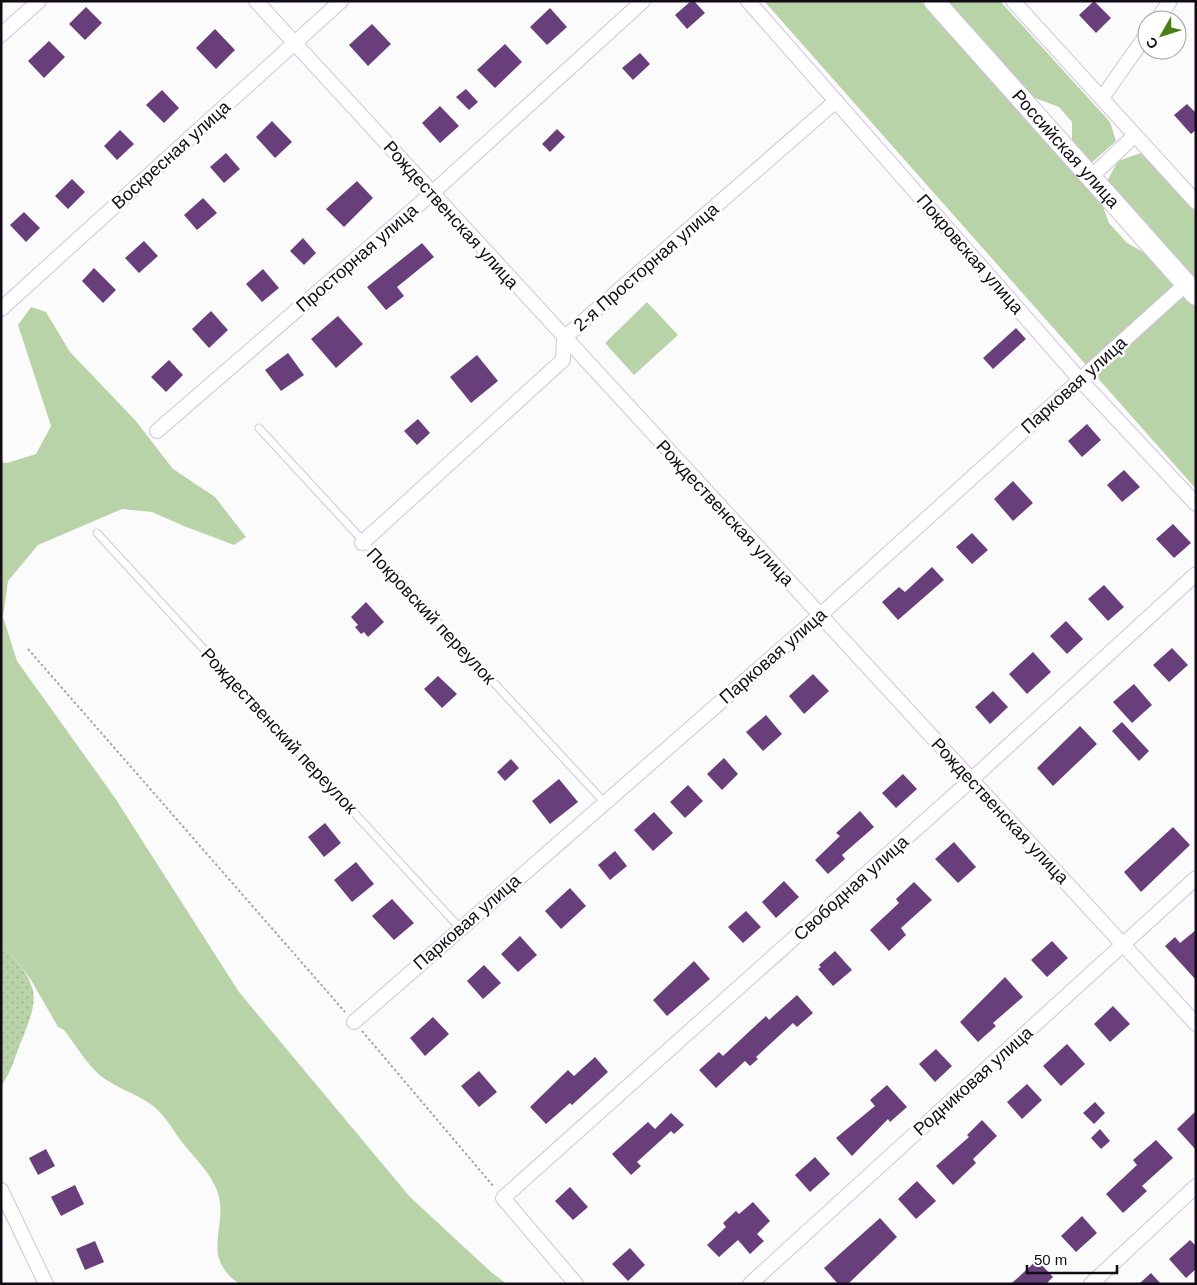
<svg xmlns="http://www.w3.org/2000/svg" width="1197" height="1285" font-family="Arial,sans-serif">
<defs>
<pattern id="garden-dots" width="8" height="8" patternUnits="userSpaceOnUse" patternTransform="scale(1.25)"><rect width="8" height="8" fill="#b9d3a9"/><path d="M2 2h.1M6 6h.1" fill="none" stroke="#9eb491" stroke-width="1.8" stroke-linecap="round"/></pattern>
</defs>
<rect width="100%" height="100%" fill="#fbfbfb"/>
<g fill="#b9d3a9">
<polygon points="764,1 921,1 1099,196 1109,223 1127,243 1151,256 1196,306 1196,489"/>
<polygon points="946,1 1000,1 1110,122 1116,141 1090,164 1072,141 1072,122 1059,107 1032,97"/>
<polygon points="1141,153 1196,212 1196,282 1106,183 1118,161"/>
<polygon points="647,302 678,335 634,375 605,343"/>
<path d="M31,307l15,5 24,40 65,68 38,49 42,28 31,40 -12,8 -50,-19 -32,-14 -30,-3 -84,36 -30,36 -5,36 14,44 98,137 124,194 171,205 81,75 16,12 -269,-1c-41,-30 -5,-60 -23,-97 -8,-17 -23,-31 -34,-45 -10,-14 -18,-29 -32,-38 -15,-10 -32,-15 -47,-26 -13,-10 -28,-34 -38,-47l-6,-3 -27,-47 -30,-39v-479l6,1 29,-9 15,-28 -33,-101z"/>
</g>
<path fill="url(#garden-dots)" d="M1,941c37,48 42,48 18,106 -5,12 -9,29 -18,38z"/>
<g fill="#683f7a">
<polygon points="691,1 694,1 705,13 687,29 675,15"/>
<polygon points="1094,1 1111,18 1096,33 1079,15"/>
<polygon points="86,7 102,23 85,40 69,24"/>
<polygon points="550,8 567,27 547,45 530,27"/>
<polygon points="372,24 391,44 368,66 349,45"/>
<polygon points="215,29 235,50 216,69 196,48"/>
<polygon points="49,41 65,57 44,78 28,61"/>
<polygon points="505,44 522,62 495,88 477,70"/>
<polygon points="640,53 650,64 633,80 622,68"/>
<polygon points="466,89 478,102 469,110 456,97"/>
<polygon points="162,90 179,108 164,123 146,105"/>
<polygon points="1187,104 1196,113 1196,130 1191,134 1174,115"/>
<polygon points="440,106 459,126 440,143 422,123"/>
<polygon points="272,121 292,142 275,158 256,137"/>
<polygon points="557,129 565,137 550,152 542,144"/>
<polygon points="120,130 134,144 117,160 104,146"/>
<polygon points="226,153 240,169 224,183 210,167"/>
<polygon points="72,179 85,192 68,209 55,196"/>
<polygon points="357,181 373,198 344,227 326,209"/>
<polygon points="203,198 217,213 197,230 184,215"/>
<polygon points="24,212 40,228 26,242 10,225"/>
<polygon points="303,238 316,253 304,265 290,251"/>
<polygon points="144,241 158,256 139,273 125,258"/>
<polygon points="422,243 434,257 397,287 404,296 386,310 367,287"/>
<polygon points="94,268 116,290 103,303 82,281"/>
<polygon points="263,269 279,288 262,302 246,284"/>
<polygon points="211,311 228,330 209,348 192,329"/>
<polygon points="338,316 363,344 336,368 311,339"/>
<polygon points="1016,328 1026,339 993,369 983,358"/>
<polygon points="288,353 304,375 281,391 265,370"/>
<polygon points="477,355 498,381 471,403 450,377"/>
<polygon points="169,360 183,375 166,392 151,377"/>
<polygon points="418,419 430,433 417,445 404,431"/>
<polygon points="1087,424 1101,440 1082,457 1068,441"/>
<polygon points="1124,470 1140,487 1122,502 1107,485"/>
<polygon points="1013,481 1033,503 1013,521 994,499"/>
<polygon points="1173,524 1191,543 1174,558 1156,539"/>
<polygon points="972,533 988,550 972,564 956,547"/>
<polygon points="932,567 944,580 898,620 882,602 899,587 905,592"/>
<polygon points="1104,585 1124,607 1108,621 1088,599"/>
<polygon points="366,602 384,622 368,637 364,632 361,634 355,627 358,625 351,617"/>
<polygon points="1066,621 1083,639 1067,654 1050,636"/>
<polygon points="1172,648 1188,665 1169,682 1153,665"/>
<polygon points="1033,652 1051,672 1027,694 1009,674"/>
<polygon points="813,674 829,691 804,714 789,696"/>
<polygon points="438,676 457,694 442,708 424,689"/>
<polygon points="1134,684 1152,705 1132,723 1113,702"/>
<polygon points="993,691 1008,707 990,724 975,707"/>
<polygon points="766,715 782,734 763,751 746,732"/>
<polygon points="1122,722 1149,751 1139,761 1112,731"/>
<polygon points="1080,726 1097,744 1053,786 1037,768"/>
<polygon points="724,758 738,774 722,790 707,774"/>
<polygon points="511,759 519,768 505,781 497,772"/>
<polygon points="903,774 917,789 896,808 882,793"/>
<polygon points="559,779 578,802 550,824 532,801"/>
<polygon points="688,785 703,801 685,818 670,802"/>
<polygon points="860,811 874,827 842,855 845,859 828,874 815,860 840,836 836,833"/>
<polygon points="654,812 673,833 653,851 634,830"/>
<polygon points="325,823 341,843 324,857 308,837"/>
<polygon points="1173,827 1190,845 1141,892 1124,872"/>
<polygon points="954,842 976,867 958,883 935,859"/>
<polygon points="615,851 627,866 610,880 598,865"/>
<polygon points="356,862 374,884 352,902 334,880"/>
<polygon points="784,881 799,897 776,918 762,902"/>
<polygon points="914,882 932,900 901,928 906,935 889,951 870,930 899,903 896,899"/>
<polygon points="570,888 586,906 561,929 545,911"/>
<polygon points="392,899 414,923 394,940 372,916"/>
<polygon points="746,911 761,927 743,943 728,927"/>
<polygon points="1196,930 1196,980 1165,946 1175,937 1180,943"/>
<polygon points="520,936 537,955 518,972 501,954"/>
<polygon points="1052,941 1068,958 1047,977 1031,960"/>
<polygon points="835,951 852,970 833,986 818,969 821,967 819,965"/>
<polygon points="694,961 710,979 667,1016 653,1000"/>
<polygon points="484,965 501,983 483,999 467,981"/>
<polygon points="1005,977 1023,997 993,1023 996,1026 978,1042 960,1022"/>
<polygon points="797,995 813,1013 797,1027 793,1023 756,1057 758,1059 750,1066 745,1061 716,1088 699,1070 719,1052 723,1056 766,1016 769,1020"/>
<polygon points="1113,1006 1130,1024 1110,1042 1094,1024"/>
<polygon points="433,1017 449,1034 425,1056 410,1038"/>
<polygon points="1067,1044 1085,1064 1061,1086 1043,1066"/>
<polygon points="936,1049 952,1066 935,1082 919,1064"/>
<polygon points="595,1057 608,1072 572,1105 570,1103 546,1124 530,1107 568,1070 574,1076"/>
<polygon points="479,1071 497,1092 479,1107 461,1086"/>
<polygon points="1027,1084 1042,1100 1022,1119 1007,1102"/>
<polygon points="887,1085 907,1107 890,1122 888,1119 852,1156 836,1138 875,1106 870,1100"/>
<polygon points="1095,1102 1105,1113 1094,1124 1083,1113"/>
<polygon points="1196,1111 1196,1150 1177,1129"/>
<polygon points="671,1113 684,1125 674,1134 671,1131 637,1162 641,1166 631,1175 612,1154 648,1122 655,1129"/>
<polygon points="982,1120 997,1136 973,1159 976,1163 953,1185 936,1166 969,1137 967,1135"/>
<polygon points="1100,1129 1110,1141 1101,1149 1091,1138"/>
<polygon points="1156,1140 1173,1158 1142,1186 1147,1191 1123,1213 1106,1194 1137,1165 1133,1160"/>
<polygon points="46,1149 55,1166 38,1175 29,1158"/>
<polygon points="815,1157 830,1174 810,1192 795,1175"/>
<polygon points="917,1181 936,1201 916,1219 898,1199"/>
<polygon points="75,1185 84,1204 61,1216 51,1197"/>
<polygon points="570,1187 588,1207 573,1220 555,1201"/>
<polygon points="753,1202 770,1221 757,1234 764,1241 750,1254 738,1240 719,1257 707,1245 726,1227 723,1223 736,1211 739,1214"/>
<polygon points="1082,1216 1097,1233 1076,1252 1061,1236"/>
<polygon points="880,1218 897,1237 848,1284 838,1284 824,1268"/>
<polygon points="1190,1240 1196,1246 1196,1269 1186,1278 1169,1259"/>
<polygon points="95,1241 104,1262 85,1270 76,1249"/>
<polygon points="630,1248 645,1265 628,1281 612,1264"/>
<polygon points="1037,1260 1053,1277 1046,1284 1011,1284"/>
<polygon points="1151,1273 1161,1284 1139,1284"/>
</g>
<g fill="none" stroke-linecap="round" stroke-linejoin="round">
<g stroke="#d4c1de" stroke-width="9">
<g id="lane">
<polyline points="259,428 604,802"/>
<polyline points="97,533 460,928"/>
</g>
</g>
<g stroke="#d4c1de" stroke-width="16">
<g id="street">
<polyline points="256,1 1196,1024"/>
<polyline points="748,1 1083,383 1196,504"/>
<polyline points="1013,1 1196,202"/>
<polyline points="1157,20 1170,1"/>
<polyline points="1,35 39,1"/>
<polyline points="1102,98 1147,34"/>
<polyline points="1090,178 1135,135"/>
<polyline points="1,309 341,1"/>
<polyline points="157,431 431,194 643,1"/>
<polyline points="362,543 563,360 564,338 836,101"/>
<polyline points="354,1022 819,616 1186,284"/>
<polyline points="1,1190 46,1284"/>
<polyline points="576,1284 503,1198 971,780 1196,574"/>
<polyline points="750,1284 1196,878"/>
<polyline points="1091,1284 1196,1186"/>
</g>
</g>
<g stroke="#d4c1de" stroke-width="22">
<g id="secondary">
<path id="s1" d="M934,1l262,294"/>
</g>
</g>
<g stroke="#a7a5a8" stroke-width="2" stroke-dasharray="2.5 2.5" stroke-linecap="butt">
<polyline points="28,649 345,1012"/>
<polyline points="362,1031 494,1187"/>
</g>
<use href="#lane" stroke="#fff" stroke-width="7"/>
<use href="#street" stroke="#fff" stroke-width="14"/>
<use href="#secondary" stroke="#fff" stroke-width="20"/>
</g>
<g text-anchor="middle" stroke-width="5" stroke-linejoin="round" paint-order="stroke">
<g font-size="18" fill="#130c16" stroke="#fff">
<text dy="6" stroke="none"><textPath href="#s1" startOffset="198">Российская улица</textPath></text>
<text transform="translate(171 155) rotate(-42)" y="6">Воскресная улица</text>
<text transform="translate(451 215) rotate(48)" y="6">Рождественская улица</text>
<text transform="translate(970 254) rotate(49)" y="6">Покровская улица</text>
<text transform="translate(357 258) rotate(-41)" y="6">Просторная улица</text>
<text transform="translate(646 267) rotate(-41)" y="6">2-я Просторная улица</text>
<text transform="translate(1074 385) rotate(-42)" y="6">Парковая улица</text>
<text transform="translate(725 513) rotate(47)" y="6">Рождественская улица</text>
<text transform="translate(431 616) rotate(47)" y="6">Покровский переулок</text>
<text transform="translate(773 656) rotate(-41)" y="6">Парковая улица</text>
<text transform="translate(279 731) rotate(47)" y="6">Рождественский переулок</text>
<text transform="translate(1000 811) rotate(47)" y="6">Рождественская улица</text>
<text transform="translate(851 888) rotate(-42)" y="6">Свободная улица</text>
<text transform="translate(467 922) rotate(-41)" y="6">Парковая улица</text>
<text transform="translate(973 1081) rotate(-42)" y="6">Родниковая улица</text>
</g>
</g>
<rect width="1197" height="1285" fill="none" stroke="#130c16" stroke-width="5"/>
<g transform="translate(1162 35) rotate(231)"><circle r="24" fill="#ffffff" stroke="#a19ea2"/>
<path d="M0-4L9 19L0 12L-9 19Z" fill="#497e11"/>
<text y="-8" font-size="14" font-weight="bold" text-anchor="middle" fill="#130c16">С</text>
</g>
<path d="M1027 1265v8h90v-8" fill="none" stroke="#130c16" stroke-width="2.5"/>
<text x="1034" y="1265" font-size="15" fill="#130c16" stroke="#ffffff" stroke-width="4" paint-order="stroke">50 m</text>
</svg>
